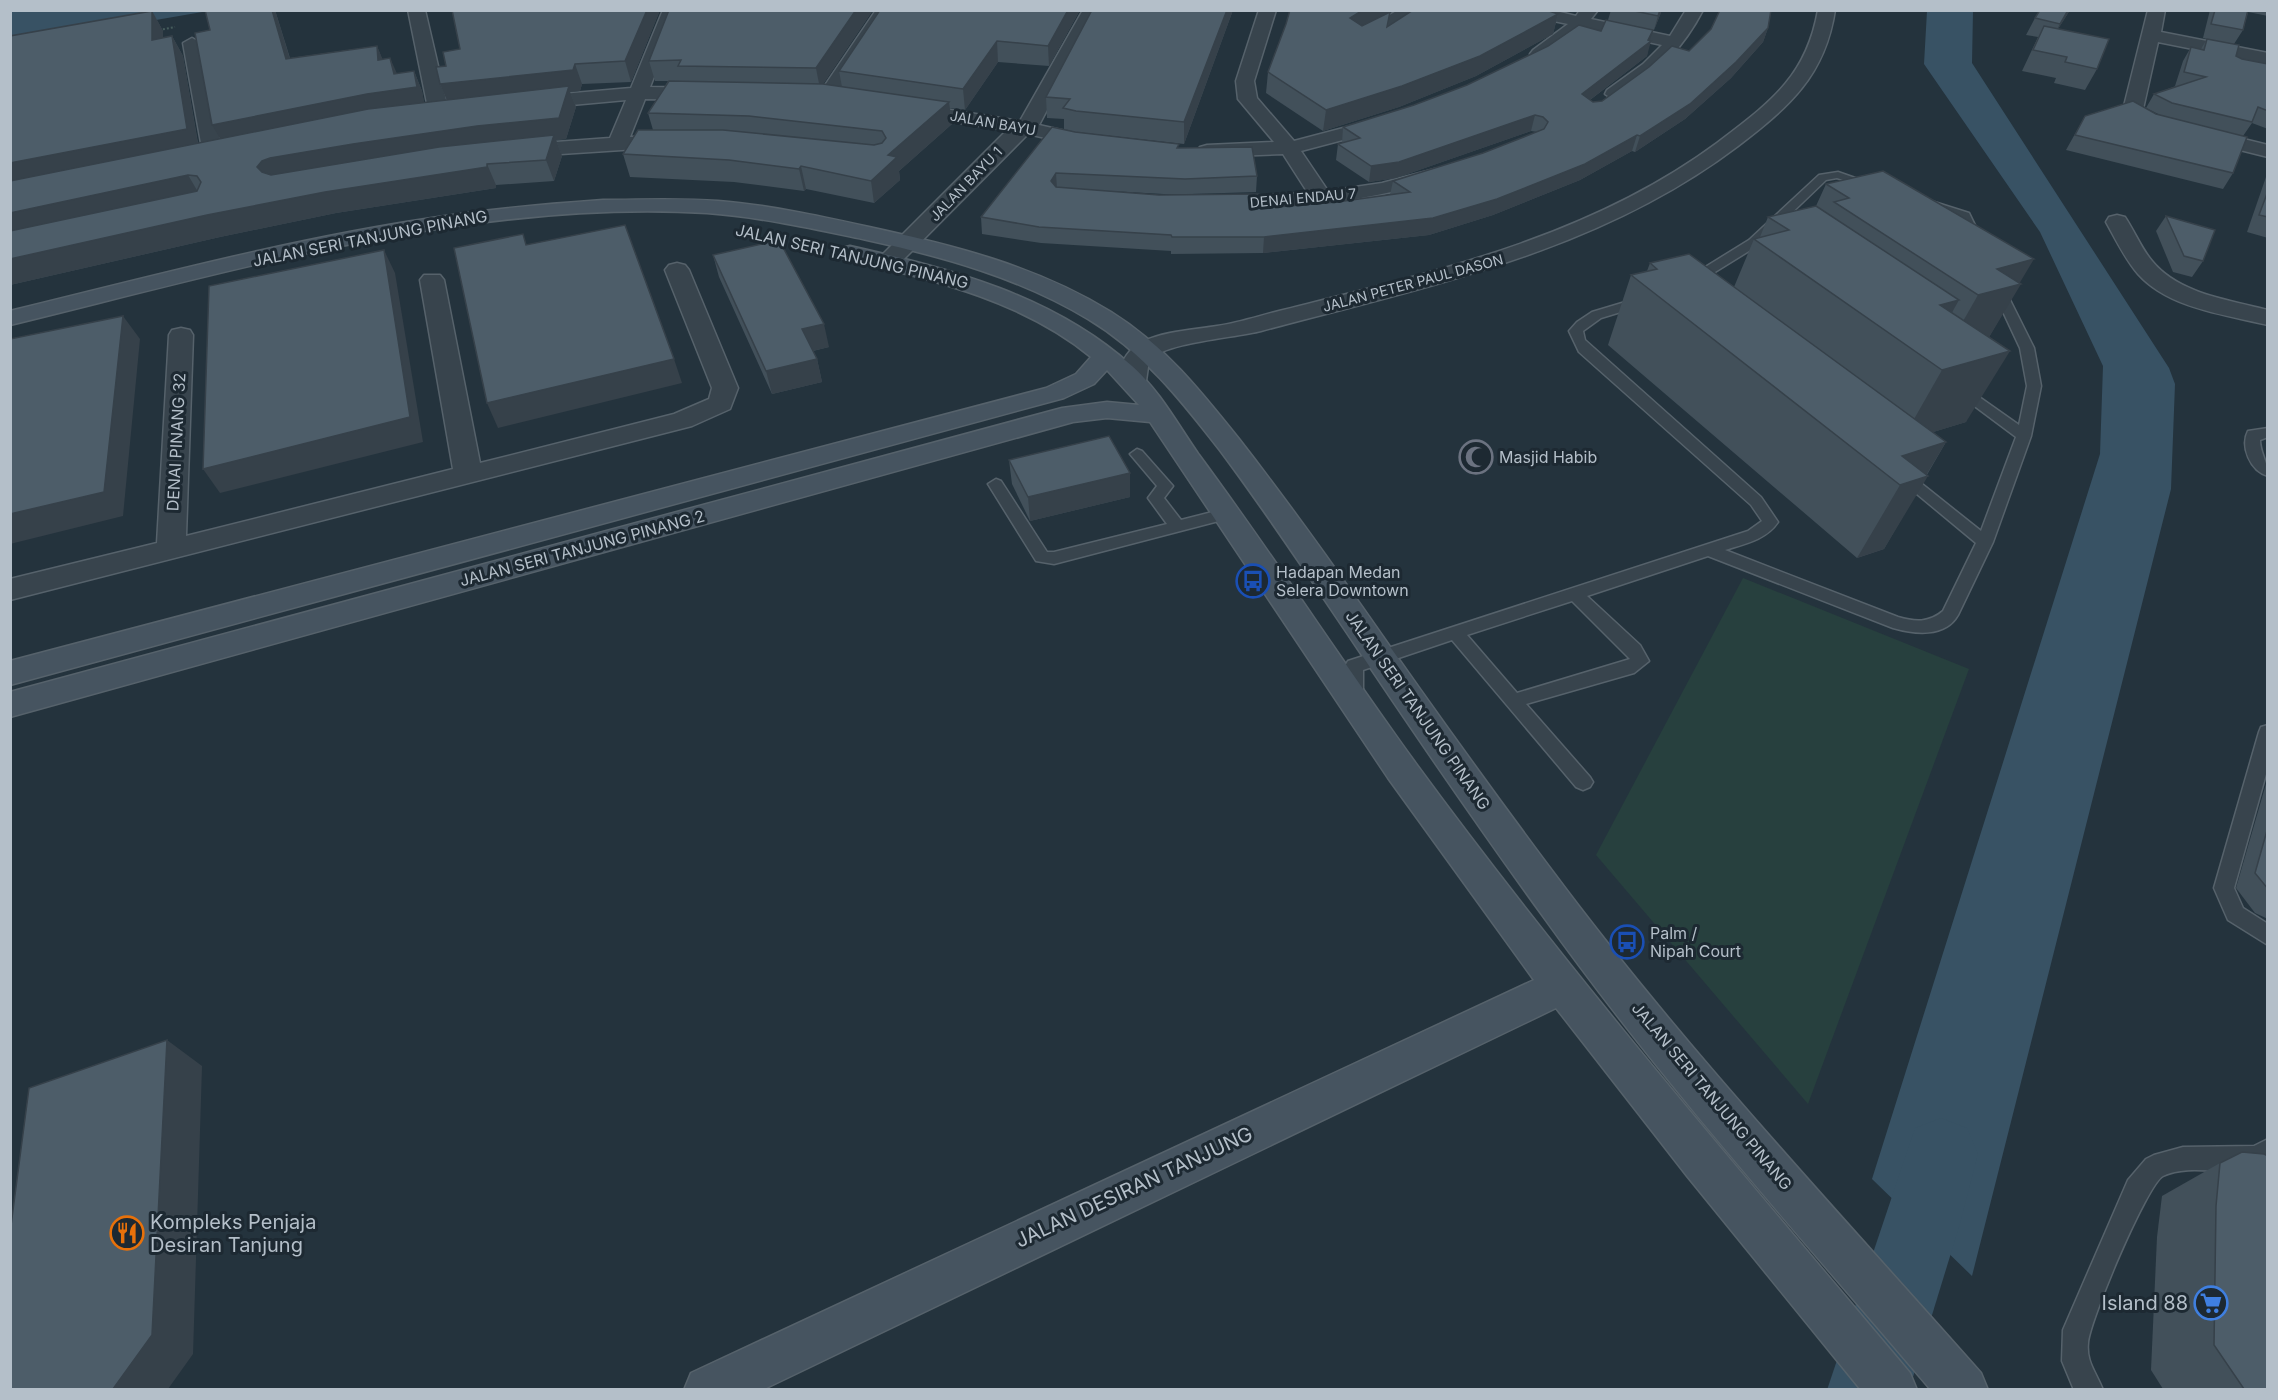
<svg xmlns="http://www.w3.org/2000/svg" width="2278" height="1400" font-family="Inter,sans-serif">
<rect width="100%" height="100%" fill="#24333d"/>
<polygon fill="#27403e" points="1743,578 1969,669 1808,1104 1596,855"/>
<g fill="#385264">
<polygon points="11,11 208,11 11,45"/>
<polygon points="1927,11 1973,11 1972,63 2169,368 2175,384 2171,489 1972,1276 1872,1179 2100,454 2103,366 2040,232 1924,64"/>
</g>
<g fill="none" stroke-linecap="round" stroke-linejoin="round">
<polygon fill="#385264" fill-rule="evenodd" points="1941,1118 1967,1128 1978,1154 1959,1227 1909,1390 1827,1390 1915,1128"/>
<g stroke="#56626b" stroke-width="3">
<g id="lane">
<polygon points="1838,172 1878,186 1872,189 1837,178 1826,180 1757,246 1694,285 1686,285 1686,279 1749,240 1819,175"/>
<polygon points="1923,201 1931,201 1969,213 1983,242 1981,245 1973,245 1960,218 1923,205"/>
<path d="M1997,282l6,4 31,62 7,38 -10,50 -38,106 -35,73c-13,23 -44,19 -65,13l-185,-72 -121,40 53,49 9,16 -15,12 -108,31 64,73 3,5 -3,5 -7,3 -7,-3 -124,-147 -89,30v28l-3,5h-12l-3,-5v-32l3,-5 400,-130 14,-10 -11,-16 -172,-153 -10,-21 8,-9 15,-10 50,-15 6,4 -1,3 -46,14 -18,13 2,9 176,157 17,25c-12,18 -34,22 -53,28l173,67c17,5 31,6 45,-6l33,-68 -82,-68 3,-3h10l74,59 35,-94 -63,-47 2,-3h10l54,38 8,-39 -7,-38 -29,-62zM1572,601l58,58 -113,34 -50,-58z"/>
<path d="M2268,428v9l-8,3c0,13 8,22 8,36 -18,-5 -28,-30 -20,-45z"/>
<polygon points="1137,449 1142,451 1173,486 1164,498 1181,520 1228,508 1234,509 1236,513 1234,517 1054,564 1036,561 988,484 996,479 1001,481 1047,552 1054,552 1167,524 1148,498 1157,486 1130,454"/>
<polygon points="2268,725 2268,767 2234,888 2243,908 2268,924 2268,945 2228,920 2214,888 2259,732 2261,727"/>
<path d="M2268,1139v26c-31,16 -73,-4 -105,11 -16,8 -74,146 -75,167 -2,19 8,29 15,47h-29l-12,-29 1,-31 65,-150 18,-21 8,-4 29,-8 71,-1z"/>
</g>
</g>
<g stroke="#56626b" stroke-width="3">
<g id="street">
<polygon points="408,10 425,10 449,113 446,117 432,117 429,113"/>
<polygon points="663,10 680,10 650,87 707,88 716,94 707,100 645,99 630,137 676,136 683,138 686,142 683,146 515,157 508,155 505,151 508,147 515,145 610,138 626,100 528,109 518,103 528,97 631,88"/>
<polygon points="876,10 893,10 834,101 820,101 817,97"/>
<polygon points="1083,10 1100,10 1039,125 1096,138 1099,142 1096,146 1089,148 1028,134 897,266 881,266 878,261 881,256 1007,130 907,115 900,113 897,109 900,105 907,103 1020,121"/>
<path d="M1259,10h17l-22,71 3,17 37,43 91,-24 10,6 -3,4 -91,24 27,40 54,-8 53,-14 7,2 3,4 -3,4c-60,18 -120,27 -183,30 -16,1 -35,4 -51,0l-3,-5 3,-5 8,-1 92,-5 -25,-39 -76,3 -7,-2 -3,-4 3,-4 7,-2 67,-3 -36,-43 -2,-18z"/>
<polygon points="1398,10 1419,10 1365,43 1359,44 1350,39"/>
<path d="M1518,10h34l24,6 4,-6h18l-7,9 79,17 16,-26h17c-15,30 -55,81 -89,90l-9,-6 2,-4 36,-26 19,-19 -78,-17 -39,30 -6,1 -9,-5 3,-4 35,-26 -48,-10z"/>
<path d="M1818,10h17c-10,66 -46,97 -97,136 -140,106 -310,140 -477,185 -28,7 -94,11 -112,29l-3,21 -4,5 -9,3 -9,-3c-11,-15 3,-37 18,-44 23,-11 50,-12 75,-16 21,-3 42,-10 62,-15 152,-38 310,-73 438,-168 52,-40 89,-65 101,-133z"/>
<path d="M2148,10h17l-4,22 107,21v11l-110,-22 -15,67 19,10 106,26v12l-120,-30c-10,-4 -18,-7 -25,-17z"/>
<polygon points="192,38 201,43 223,154 220,158 206,158 203,154 183,43"/>
<path d="M2117,215l8,2c10,15 16,31 27,44 27,33 77,39 116,49v15c-42,-10 -100,-17 -130,-51 -13,-15 -22,-34 -32,-52l3,-5z"/>
<polygon points="677,263 685,265 689,270 738,388 730,409 692,426 10,600 10,579 157,543 169,335 172,330 181,328 190,330 193,335 186,536 453,469 420,280 424,275 440,275 444,280 480,463 674,414 709,399 712,388 665,270 669,265"/>
</g>
</g>
<g stroke="#56626b" stroke-width="3">
<g id="secondary">
<path d="M603,200c38,0 77,-2 115,1 51,4 101,15 151,26 83,18 168,39 242,85 53,33 89,78 128,127 43,55 84,112 124,169 62,89 125,177 190,264 131,176 283,337 428,501l7,17h-57c-131,-154 -268,-306 -386,-471 -68,-94 -134,-190 -198,-286 -42,-62 -83,-124 -128,-184 -39,-50 -76,-97 -131,-130 -68,-41 -144,-62 -221,-79 -53,-11 -106,-23 -160,-27 -233,-14 -472,57 -697,112v-14c140,-34 280,-72 422,-93 57,-9 114,-14 171,-18z"/>
<path d="M850,246c101,23 203,49 282,120 28,25 46,59 67,89 74,100 142,205 215,306 155,212 327,411 496,612l7,17h-56l-174,-214 -131,-168 -794,382h-78l7,-17 843,-393 -146,-202 -238,-356 -43,-4 -34,4 -1063,295v-25l1052,-284 45,-6 32,3 -32,-35 -13,14 -30,14 -1054,287v-24l1036,-273 30,-14 15,-17c-70,-58 -163,-78 -249,-99l-3,-5 3,-5z"/>
</g>
</g>
<polyline stroke="#465c5c" stroke-width="2" stroke-dasharray="2 2" stroke-linecap="butt" points="159,30 175,27"/>
<use href="#lane" fill="#38444d" fill-rule="evenodd"/>
<use href="#street" fill="#38444d" fill-rule="evenodd"/>
<use href="#secondary" fill="#465460" fill-rule="evenodd"/>
</g>
<g fill="#42505a" fill-rule="evenodd">
<polygon points="205,10 275,10 290,58 377,46 382,59 397,74 414,71 422,91 424,103 447,100 440,84 446,66 460,49 660,10 631,82 582,84 580,91 570,92 576,107 566,139 556,140 562,156 554,181 496,185 496,188 336,213 220,237 10,285 152,11 163,31 163,38 172,36 183,56 198,143 220,139 210,30"/>
<polygon points="669,10 873,10 823,84 842,87 839,71 1080,10 1049,66 998,62 965,110 950,108 952,124 899,171 900,180 874,203 806,189 804,191 734,182 630,177 623,154 653,130 648,113 668,81 655,81 649,61"/>
<polygon points="1092,10 1233,10 1184,144 1076,132 1064,129 1064,119 1047,118 1046,97"/>
<polygon points="1413,10 1549,10 1549,11 1558,14 1553,34 1476,76 1399,107 1323,131 1266,93 1268,72 1390,12 1388,26"/>
<path d="M1611,10h51l-8,20h-2l-3,11 -2,15 -57,44 3,2 9,-1 87,-50 79,-23 -5,14 -32,36 -46,41 -50,33 -3,-1 -52,29 -87,35 -64,20 -166,18 -92,1v-3l-130,-8 -59,-9 -1,-17 94,-85 103,16 79,28 -1,16 -64,2 71,14 74,-6 53,-7 3,-14 90,-28 54,-21 -6,-1 -135,47 -27,4 -33,-22 2,-16 4,-1 1,-16 71,-22 53,-20 134,-54 7,-11zM1110,191l71,4h-22z"/>
<polygon points="2070,10 2058,29 2097,69 2085,90 2054,83 2056,78 2022,71 2038,37 2026,35 2035,18"/>
<polygon points="2210,10 2268,10 2268,16 2248,12 2243,30 2234,44 2236,56 2242,59 2268,64 2268,129 2252,123 2243,136 2233,173 2223,189 2066,150 2085,116 2156,114 2160,115 2146,108 2154,94 2176,86 2175,86 2183,61 2191,47 2201,49 2207,39 2203,38"/>
<polygon points="2268,175 2268,238 2247,232 2266,177"/>
<polygon points="1826,184 2020,283 1989,337 1966,422 1933,432 1946,442 1884,549 1857,558 1608,345 1631,275 1647,271 1650,263 1734,287 1754,239 1760,237 1768,217 1816,206"/>
<polygon points="2166,216 2203,261 2192,277 2173,272 2156,231"/>
<polygon points="713,255 829,347 813,351 817,359 822,382 772,394 719,277"/>
<polygon points="1009,460 1130,497 1030,521 1012,484"/>
<polygon points="2268,777 2268,919 2255,913 2236,888"/>
<polygon points="2220,1163 2268,1389 2163,1389 2151,1370 2157,1237 2162,1196"/>
</g>
<g fill="#36414a">
<polygon points="272,10 275,10 296,79 286,59"/>
<polygon points="647,10 660,10 631,82 625,61"/>
<polygon points="856,10 873,10 820,89 816,68"/>
<polygon points="1068,10 1080,10 1049,66 1048,46"/>
<polygon points="1227,10 1233,10 1184,144 1184,122"/>
<polygon points="1363,10 1391,10 1390,12 1348,38 1350,18"/>
<polygon points="1546,10 1549,10 1547,19 1558,14 1553,34 1476,76 1399,107 1323,131 1326,110"/>
<polygon points="1660,10 1662,10 1654,30 1658,16"/>
<polygon points="2068,10 2070,10 2051,40 2060,24"/>
<polygon points="152,11 163,31 163,60 152,40"/>
<polygon points="1768,28 1763,42 1731,78 1685,119 1635,152 1640,136"/>
<polygon points="1653,30 1649,43 1651,41 1647,56 1578,109 1582,94"/>
<polygon points="172,36 183,56 199,150 10,188 10,163"/>
<polygon points="997,41 998,62 965,110 963,89"/>
<polygon points="377,46 385,65 378,60"/>
<polygon points="390,58 399,78 414,71 422,91 425,107 224,145 212,125 394,74"/>
<polygon points="575,64 582,84 580,91 570,92 576,107 566,139 556,140 562,156 554,181 546,160 552,141 269,188 257,167 262,161 449,105 440,84"/>
<polygon points="949,102 952,124 899,171 900,180 874,203 871,181 888,155"/>
<polygon points="1535,115 1531,131 1396,178 1369,182 1371,166"/>
<polygon points="1637,135 1632,151 1580,180 1493,215 1429,235 1263,253 1264,237"/>
<polygon points="487,164 496,185 496,188 336,213 220,237 10,285 10,259 207,215 325,192"/>
<polygon points="801,166 806,189 804,191 799,169"/>
<polygon points="1056,173 1057,189 1051,181"/>
<polygon points="188,175 201,197 10,239 10,213"/>
<polygon points="384,250 395,273 423,442 220,493 203,469"/>
<polygon points="2034,259 2019,284 2021,284 1979,354 1938,365 1978,295 1997,269"/>
<polygon points="1959,300 1926,359 1940,305"/>
<polygon points="123,316 140,339 123,516 10,544 10,514"/>
<polygon points="824,324 829,347 808,352 802,329"/>
<polygon points="2010,351 1966,422 1901,442 1942,370"/>
<polygon points="674,359 682,383 498,428 487,403"/>
<polygon points="817,359 822,382 772,394 766,371"/>
<polygon points="1946,442 1925,477 1928,476 1884,549 1857,558 1900,485 1902,456"/>
<polygon points="1130,473 1130,497 1030,521 1028,497"/>
<polygon points="167,1040 202,1066 193,1354 168,1389 113,1389"/>
</g>
<g fill="#4d5d69" stroke="#36414a" stroke-width="1.5">
<polygon points="205,10 272,10 286,59 377,46 378,60 390,58 394,74 414,71 417,87 367,94 212,125 195,33 210,30"/>
<polygon points="452,10 647,10 625,61 575,64 573,70 440,84 436,67 446,66 443,52 460,49"/>
<polygon points="669,10 856,10 816,68 678,66 681,60 649,61"/>
<polygon points="880,10 1068,10 1048,46 997,41 963,89 839,71"/>
<polygon points="1092,10 1227,10 1184,122 1076,111 1063,108 1070,99 1046,97"/>
<polygon points="1290,10 1363,10 1350,18 1362,26 1390,12 1387,27 1413,10 1546,10 1558,14 1480,56 1402,86 1326,110 1268,72 1286,24"/>
<polygon points="1630,10 1660,10 1658,16"/>
<polygon points="1720,10 1771,10 1768,28 1736,62 1690,104 1640,136 1637,135 1585,164 1497,199 1433,218 1264,237 1172,237 1171,235 1039,227 981,217 1052,127 1075,132 1179,144 1177,148 1252,147 1257,176 1185,179 1056,173 1051,181 1056,187 1159,195 1260,194 1263,208 1337,202 1410,192 1393,181 1483,153 1544,129 1548,122 1543,117 1535,115 1399,162 1371,166 1338,144 1360,138 1343,127 1414,105 1467,85 1548,46 1579,25 1601,31 1606,20 1653,30 1648,40 1651,41 1582,94 1593,102 1602,101 1649,67 1672,46 1689,51 1711,29"/>
<polygon points="2040,10 2068,10 2060,24 2035,18"/>
<polygon points="2215,10 2248,10 2243,30 2211,24"/>
<polygon points="152,11 152,40 172,36 187,129 10,163 10,36"/>
<polygon points="2044,26 2109,39 2097,69 2065,62 2067,57 2033,50"/>
<polygon points="2207,39 2239,45 2236,56 2242,59 2268,64 2268,111 2258,107 2252,122 2172,103 2154,94 2206,77 2184,72 2191,47 2204,50"/>
<polygon points="669,81 823,84 949,102 888,155 897,157 871,181 801,166 799,169 729,160 623,154 638,130 723,130 874,145 882,143 886,138 882,131 749,116 648,113"/>
<polygon points="569,86 559,118 477,126 353,144 270,158 262,161 257,167 262,172 271,175 439,147 554,135 546,160 487,164 487,167 325,192 207,215 10,259 10,231 197,191 201,182 197,176 188,175 10,213 10,181 368,109"/>
<polygon points="2133,101 2156,114 2247,137 2233,173 2075,135 2085,116"/>
<polygon points="1883,171 2034,259 1997,269 2021,284 1978,295 1834,202 1849,198 1826,184"/>
<polygon points="2268,191 2268,217 2259,215"/>
<polygon points="1816,206 1959,300 1940,305 2010,351 1942,370 1754,239 1789,230 1768,217"/>
<polygon points="2166,216 2215,230 2203,261 2184,256"/>
<polygon points="625,225 674,359 487,403 454,248 523,234 526,245"/>
<polygon points="779,240 824,324 802,329 817,359 766,371 713,255"/>
<polygon points="384,250 410,417 203,469 209,286"/>
<polygon points="1689,254 1946,442 1902,456 1928,476 1900,485 1631,275 1657,269 1650,263"/>
<polygon points="123,316 104,492 10,514 10,339"/>
<polygon points="1109,436 1130,473 1028,497 1009,460"/>
<polygon points="2268,827 2268,889 2255,873"/>
<polygon points="167,1040 152,1335 113,1389 10,1389 10,1233 29,1088"/>
<polygon points="2242,1152 2264,1154 2268,1156 2268,1389 2244,1389 2214,1345 2216,1206 2220,1163"/>
</g>
<defs>
<g id="mosque-ring" transform="scale(1.725)"><circle r="9.5" fill="#1d2932" stroke="#6b7280" stroke-width="1.5"/><path d="M3.5-4.9A6 6 0 1 0 3.5 4.9A5 5 0 1 1 3.5-4.9Z" fill="#6b7280"/></g>
<g id="bus-ring" transform="scale(1.725)"><circle r="9.5" fill="#1d2932" stroke="#1a4fb4" stroke-width="1.5"/><path d="M-5-6H5V4H4V6H2V4H-2V6H-4V4H-5ZM-3.5-4V0h7V-4ZM-3.5 1.2v1.5H-2V1.2ZM2 1.2v1.5H3.5V1.2Z" fill="#1a4fb4"/></g>
<g id="restaurant-ring" transform="scale(1.725)"><circle r="9.5" fill="#1d2932" stroke="#e8710a" stroke-width="1.5"/><path d="M-5-6h1v4h1v-4h1v4h1v-4h1v5L-1.5 .5V6h-2V.5L-5-1ZM5-6V6H3V1.5H1.5Q1.5-4 5-6Z" fill="#e8710a"/></g>
<g id="supermarket-ring" transform="scale(1.725)"><circle r="9.5" fill="#1d2932" stroke="#3f7fe0" stroke-width="1.5"/><path d="M-6-5.5h2.5l.6 2H6L4.5 2H-2.5L-4.4-4H-6ZM-1.5 3.2a1.3 1.3 0 1 0 .1 0ZM3 3.2a1.3 1.3 0 1 0 .1 0Z" fill="#3f7fe0"/></g>
</defs>
<g fill-rule="evenodd">
<use href="#mosque-ring" x="1476" y="457"/>
<use href="#bus-ring" x="1253" y="581"/>
<use href="#bus-ring" x="1627" y="942"/>
<use href="#restaurant-ring" x="127" y="1233"/>
<use href="#supermarket-ring" x="2211" y="1303"/>
</g>
<g text-anchor="middle" stroke-width="6" stroke-linejoin="round" paint-order="stroke">
<g font-size="14" fill="#b4bfc9" stroke="#1d2932">
<text transform="translate(993 123) rotate(10)" y="5">JALAN BAYU</text>
<text transform="translate(966 184) rotate(-46)" y="5">JALAN BAYU 1</text>
<text transform="translate(1303 198) rotate(-5)" y="5">DENAI ENDAU 7</text>
<text transform="translate(1413 283) rotate(-15)" y="5">JALAN PETER PAUL DASON</text>
</g>
<g font-size="16" fill="#b4bfc9" stroke="#1d2932">
<text transform="translate(370 238) rotate(-11)" y="6">JALAN SERI TANJUNG PINANG</text>
<text transform="translate(852 256) rotate(13)" y="6">JALAN SERI TANJUNG PINANG</text>
<text transform="translate(176 442) rotate(-87)" y="6">DENAI PINANG 32</text>
<text transform="translate(582 548) rotate(-15)" y="6">JALAN SERI TANJUNG PINANG 2</text>
<text transform="translate(1418 710) rotate(55)" y="6">JALAN SERI TANJUNG PINANG</text>
<text transform="translate(1712 1096) rotate(50)" y="6">JALAN SERI TANJUNG PINANG</text>
</g>
<g font-size="16" fill="#b4bfc9" stroke="#1d2932" text-anchor="start">
<text x="1499" y="463">Masjid Habib</text>
<text x="1276" y="578">Hadapan Medan<tspan x="1276" dy="18">Selera Downtown</tspan></text>
<text x="1650" y="939">Palm /<tspan x="1650" dy="18">Nipah Court</tspan></text>
</g>
<g font-size="20" fill="#b4bfc9" stroke="#1d2932">
<text transform="translate(1134 1187) rotate(-25)" y="7">JALAN DESIRAN TANJUNG</text>
</g>
<g font-size="20" fill="#b4bfc9" stroke="#1d2932" text-anchor="start">
<text x="150" y="1229">Kompleks Penjaja<tspan x="150" dy="23">Desiran Tanjung</tspan></text>
<text x="2188" y="1310" text-anchor="end">Island 88</text>
</g>
</g>
<rect width="2278" height="1400" fill="none" stroke="#b4bfc9" stroke-width="24"/>
</svg>
